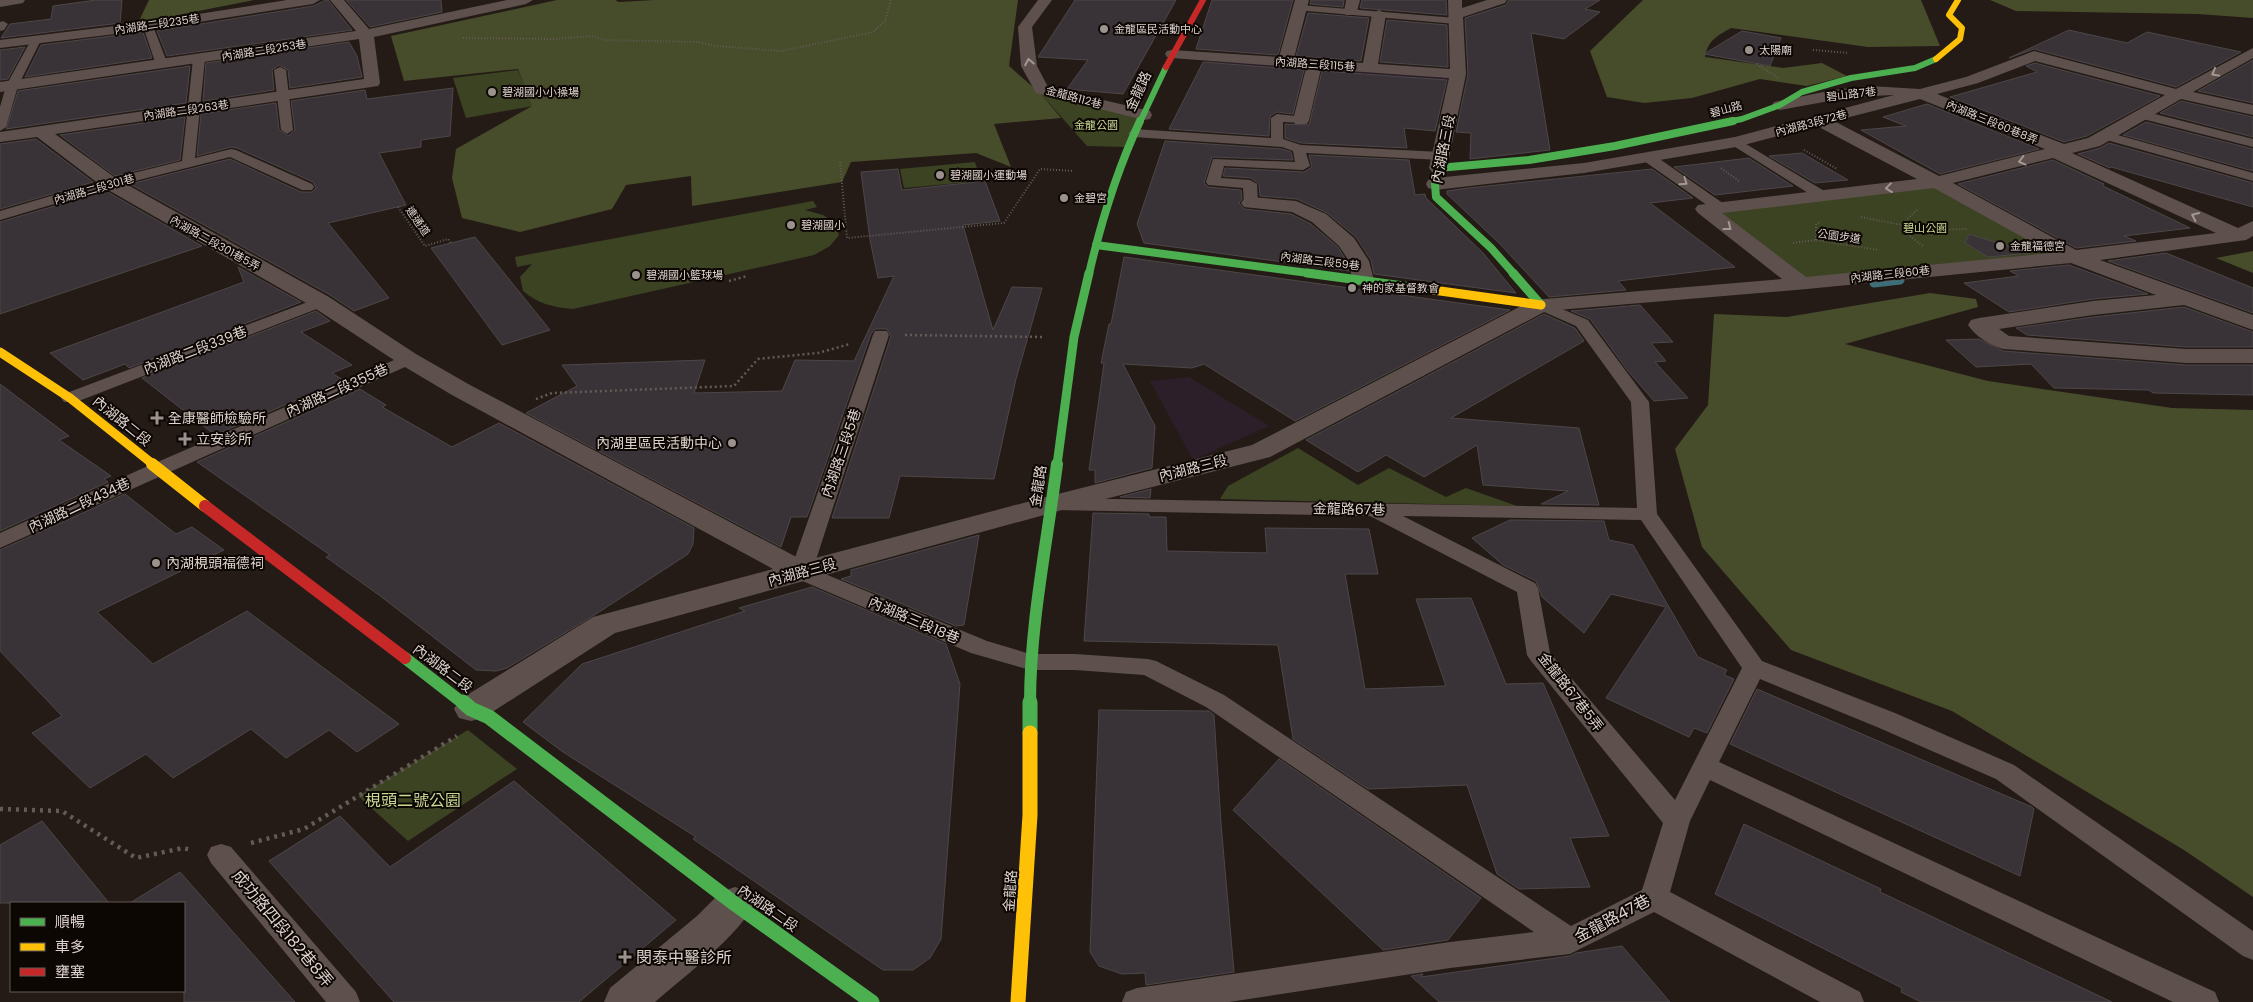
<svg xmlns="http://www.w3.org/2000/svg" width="2253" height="1002" font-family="Poppins,'Noto Sans TC',sans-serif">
<rect width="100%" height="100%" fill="#241b17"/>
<g fill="#2d1f29">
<polygon points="1210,53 1448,70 1448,80 1206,62"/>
<polygon points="1189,377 1269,426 1193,460 1150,381"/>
</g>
<g fill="#3c4322">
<polygon points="518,70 533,106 466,118 453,78"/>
<polygon points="1048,92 1144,115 1128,147 1087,146 1041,94"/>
<polygon points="975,162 981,181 904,188 900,169"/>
<polygon points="1940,184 2067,255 1805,280 1715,211"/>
<path d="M813,201l4,6 -12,3 18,5 11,7 5,13 -9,11 -16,9 -241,54c-21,-2 -34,-5 -50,-18l-3,-14 12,-13 -15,3 -2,-10z"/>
<polygon points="1298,448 1358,485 1389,468 1446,497 1466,488 1517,506 1220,499 1228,486"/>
<polygon points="468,730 517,769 408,841 358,796"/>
</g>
<g fill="#474d2a">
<polygon points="149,0 254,0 138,23"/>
<polygon points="557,0 615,0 619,2 654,0 1018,0 1009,66 1041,94 1061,118 994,124 1011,167 976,153 851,162 842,182 692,206 691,176 626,185 612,209 520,232 462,218 452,178 456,149 532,106 518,69 404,81 391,36"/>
<path d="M1643,0h278l19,46 -72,1 -137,-19c-14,8 -23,12 -26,29l78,11 39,-5 25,13 -40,10 -47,-7 -68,19 -48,5 -37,-6 -17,-46z"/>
<polygon points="1990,0 2253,0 2253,18 2198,14 2016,11"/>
<polygon points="2253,251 2253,273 2216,258"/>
<polygon points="1930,293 1976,299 1978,307 1845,344 1988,381 2172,408 2253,410 2253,897 2184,850 1952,711 1791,650 1702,547 1675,449 1708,405 1714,314 1787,317"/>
</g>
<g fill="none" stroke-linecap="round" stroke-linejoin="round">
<polyline stroke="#3c6f77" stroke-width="9" points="1874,283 1900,280"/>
</g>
<g fill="#393237" stroke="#4c4748">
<polygon points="96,0 122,0 120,23 1,38 10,24 51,19 53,6"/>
<polygon points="326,0 328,0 352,30 167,56 157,31 313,6"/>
<polygon points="346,0 441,0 442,12 370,27"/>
<polygon points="1075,0 1176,0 1123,94 1067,89 1088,60 1038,57"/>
<polygon points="1212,0 1293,0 1278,55 1196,49"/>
<polygon points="1311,0 1344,0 1343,7 1310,4"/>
<polygon points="1362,0 1446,0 1447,15 1360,8"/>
<polygon points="1509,0 1600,0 1585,9 1600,12 1564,39 1531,33 1550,150 1470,159 1471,133 1456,132 1468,74 1465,18 1506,5"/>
<polygon points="1308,13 1369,18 1361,61 1296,56"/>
<polygon points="1387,20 1447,25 1448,67 1380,62"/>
<polygon points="2069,30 2127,43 2147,32 2241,52 2176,87 2034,49 2009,58"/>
<polygon points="1742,31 1781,38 1770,66 1704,54"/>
<polygon points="143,32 152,58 25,77 41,45"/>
<polygon points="349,42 357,56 362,77 290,88 288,70 279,65 272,70 274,90 203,101 206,63"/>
<polygon points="25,47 8,79 0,80 0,50"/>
<polygon points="2253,60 2253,103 2198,91"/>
<polygon points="1203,62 1304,70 1293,114 1277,112 1270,116 1269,136 1169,129"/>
<polygon points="2035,63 2160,96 2087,136 2064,142 1950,97 2037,72 2026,66"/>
<polygon points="190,66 186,103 6,129 18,91"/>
<polygon points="1322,71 1447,80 1435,131 1404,128 1407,148 1301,143 1285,138 1285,124 1309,125"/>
<polygon points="453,88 450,136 421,140 421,147 379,153 406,205 328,223 389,298 354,311 330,295 229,239 228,237 226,237 130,184 230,159 301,192 312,192 316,188 313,182 237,148 231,147 197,156 201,114 276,103 279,130 288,136 295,130 291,101 365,90 367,99"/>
<polygon points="2181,101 2253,117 2253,137 2160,113"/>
<polygon points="1927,104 2039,149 1940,174 1861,130 1906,126 1883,117"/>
<polygon points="185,117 180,160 115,176 60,135"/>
<polygon points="2146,122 2253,149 2253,171 2123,135"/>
<polygon points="36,139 93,182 0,209 0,144"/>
<polygon points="1165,141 1282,149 1291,152 1293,160 1212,157 1204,183 1208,187 1241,190 1242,199 1239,203 1244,209 1291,214 1311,224 1338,247 1347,262 1349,271 1144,243 1137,224"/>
<polygon points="2109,143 2253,183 2253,207 2111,167 2110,168 2078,154 2100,148"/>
<polygon points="1802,153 1848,180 1815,183 1769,156"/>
<polygon points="1309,155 1409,160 1415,195 1425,194 1426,198 1483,253 1516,293 1374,274 1371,260 1356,237 1327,213 1297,199 1260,196 1259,184 1251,178 1223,176 1225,168 1304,172 1312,167"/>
<polygon points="1749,158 1793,186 1715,195 1674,167"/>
<polygon points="2053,160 2104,184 2103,186 2190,228 2124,236 2136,241 2076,248 1958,184"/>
<polygon points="898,169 902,190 985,181 1000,221 963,225 993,330 1012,287 1042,288 1016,379 994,479 900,476 889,518 832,518 891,336 887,329 875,329 871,334 807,517 791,517 781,547 526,413 577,386 562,365 705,360 694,393 782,391 795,360 854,361 894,276 878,278 870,240 861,172"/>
<polygon points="1652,169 1693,198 1650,203 1735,267 1618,281 1626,290 1549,297 1499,243 1447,194 1447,191 1468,188"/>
<polygon points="106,191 202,246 0,314 0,222"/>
<polygon points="1969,234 2030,253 1988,257 1965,243"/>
<polygon points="475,237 550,330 502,345 431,248"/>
<polygon points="2166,253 2253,288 2253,313 2108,261"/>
<polygon points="1124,257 1510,310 1295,421 1204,364 1192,368 1123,364 1155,426 1152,468 1095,483 1095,470 1089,470 1104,363 1101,363 1109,324 1111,324"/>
<polygon points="2069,265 2148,294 2093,299 2009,312 1964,283 2019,276 2010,271"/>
<polygon points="238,267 301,302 129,368 125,364 83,380 50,353 244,282"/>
<polygon points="1640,305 1673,342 1651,343 1666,361 1655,362 1688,398 1654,401 1628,371 1590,319 1571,311"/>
<polygon points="2184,307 2253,332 2253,347 2186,347 2027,335 2016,328 2093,317"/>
<polygon points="316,311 330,321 301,332 352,365 332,373 343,380 215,435 142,378"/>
<polygon points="1544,314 1575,328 1584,341 1451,418 1579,428 1599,505 1541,504 1568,491 1483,485 1477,445 1424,477 1386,455 1358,472 1306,440"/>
<polygon points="1979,339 2003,351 2186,365 2253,365 2253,395 2153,393 2149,390 2054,388 2031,364 1976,367 1946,340"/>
<polygon points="0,384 69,436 59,440 111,476 104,479 108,482 0,531"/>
<polygon points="360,389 386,405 382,407 452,447 499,423 694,528 693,544 688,554 596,614 507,668 496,671 476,670 379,595 326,557 330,555 197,462"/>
<polygon points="1151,489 1150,498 1120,497"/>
<polygon points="125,494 176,534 192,527 224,550 97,612 153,664 247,611 399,724 357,752 329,730 286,758 251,729 173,778 146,754 90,788 32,733 62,716 0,651 0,550"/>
<polygon points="1093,513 1149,514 1149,517 1166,517 1167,551 1267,553 1265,528 1369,529 1378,574 1345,574 1365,689 1446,686 1416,599 1471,598 1506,684 1543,683 1609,836 1570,838 1590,887 1519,889 1497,874 1467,785 1368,789 1293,739 1278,645 1084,641"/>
<polygon points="1510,520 1604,521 1609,540 1633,545 1698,657 1727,670 1724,675 1734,679 1707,733 1694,728 1689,737 1606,698 1666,607 1611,594 1584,633 1542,597 1536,581 1503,565 1472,538"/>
<polygon points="979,535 964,625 956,626 841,579 851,576 851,570"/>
<polygon points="812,587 946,644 960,684 941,939 930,958 913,970 883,970 693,839 696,837 563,752 523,722 582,664 745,611 739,608"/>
<polygon points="1757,689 2032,807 2034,809 2020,876 1730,744"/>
<polygon points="1099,710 1209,711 1214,715 1221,824 1234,972 1146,985 1145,973 1122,974 1099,966 1090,952"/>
<polygon points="1279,759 1481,898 1448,940 1383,950 1233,810"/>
<polygon points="514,781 676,920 579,1002 394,1002 269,861 340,816 390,867"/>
<polygon points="42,821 109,903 0,903 0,845"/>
<polygon points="1744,824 1881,889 1880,892 2112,1002 1921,1002 1901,992 1902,988 1715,894"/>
<polygon points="180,872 187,880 295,1002 184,1002 184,903 130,903"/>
<polygon points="1622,946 1670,1002 1439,1002 1411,976 1423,974 1421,977 1570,956 1576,953"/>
</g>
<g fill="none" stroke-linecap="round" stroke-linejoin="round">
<g stroke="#645a56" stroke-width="2" stroke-dasharray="1 2" stroke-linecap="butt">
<polyline points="463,38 554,39 592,36 605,40 697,42 717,46 781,51 873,32 885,21 891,0"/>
<polyline points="1813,50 1849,53"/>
<polyline points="1757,64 1778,78"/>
<polyline points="1804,150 1837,169"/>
<polyline points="840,162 847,238 1004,223 1040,169 1074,171"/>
<polyline points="1721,168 1740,182"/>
<polyline points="398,207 425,246 448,239 451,243"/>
<polyline points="1917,210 1907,219 1905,232 1923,246"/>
<polyline points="1861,217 1927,230 1968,229"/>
<polyline points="1816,240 1816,224 1821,222"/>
<polyline points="1793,243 1816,240 1878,250"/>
</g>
<g stroke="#645a56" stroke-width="2.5" stroke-dasharray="2 3" stroke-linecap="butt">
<polyline points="729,281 747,276"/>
<polyline points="905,335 1044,337"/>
<polyline points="536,399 552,393 734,386 758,359 818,353 850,344"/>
</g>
<g stroke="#645a56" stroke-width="4.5" stroke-dasharray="3 5" stroke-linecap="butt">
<polyline points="0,809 62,811 136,858 183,848 192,850"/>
<polyline points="251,843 304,829 457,736"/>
</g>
<g fill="#5e514d" fill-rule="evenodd">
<polygon points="1300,5 1456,18 1461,21 1456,24 1296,10 1296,6"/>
<polygon points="3,21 8,24 4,30 0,31 0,22"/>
<polygon points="148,23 153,26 168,65 166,67 158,67 156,65 143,26"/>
<polygon points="36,37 41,40 18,86 6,127 0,131 0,107 6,86 31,40"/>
<polygon points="199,56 205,59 195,158 231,149 236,150 312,184 314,187 312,190 302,190 230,157 115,186 0,220 0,211 105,180 182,161 193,59"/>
<polygon points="280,67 286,70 293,130 287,134 281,130 274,70"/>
<polygon points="2143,111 2253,139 2253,147 2139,118 2137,115 2139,112"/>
<polygon points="1277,114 1305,117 1307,120 1305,123 1283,122 1283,139 1301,145 1441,152 1447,156 1441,160 1306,153 1310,166 1303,170 1224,166 1221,178 1250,180 1257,184 1258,203 1251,207 1244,203 1243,188 1208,185 1206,182 1213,159 1295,162 1293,151 1282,147 1134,137 1128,133 1134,129 1271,138 1271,118"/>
<polygon points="2107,132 2253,173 2253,181 2103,139 2101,136 2103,133"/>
<polygon points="1736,138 1826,192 1828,195 1821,199 1816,198 1732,145 1730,142"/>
<polygon points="1649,154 1654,155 1724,204 1726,207 1724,210 1714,210 1644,161 1642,158"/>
<polygon points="321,297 327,299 329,302 327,305 76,402 64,402 61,398 64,394"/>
<path d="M1541,300l47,20 61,82 8,112 105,147 133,52 119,52 239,166v29l-10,-4 -247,-177 -119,-52 -117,-48 -41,83 496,230 4,10h-46l-463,-222 -20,41 -20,71 190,100 4,10h-44l-166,-90 -84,42 -120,14 -221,34h-107l4,-10 11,-4 313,-46 84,-10 -328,-225 -62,-32 -69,-5h-45l-59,-17 -178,-76 -3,-5 83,-237 2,-4h12l2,4 -76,234 174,72 43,13h45l73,5 8,2 68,34 347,231 71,-36 21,-67 -132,-162 -4,-6 -10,-63 -147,-76 -314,-6 -7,-2 -3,-4 3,-4 7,-2 581,10 -6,-106 -55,-76 -41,-18 -2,-3 2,-3zM1403,516l238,4 101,148 -67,132 -125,-147 -12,-65 -3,-5z"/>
<polygon points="408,354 414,355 417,359 414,363 0,548 0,533 139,470"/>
<polygon points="221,844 231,847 356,992 360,1002 326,1002 211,863 207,855 211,847"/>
</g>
<g fill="#5e514d" fill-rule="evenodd">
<polygon points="0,0 25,0 23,3 0,7"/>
<polygon points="287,0 320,0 313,4 148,30 0,48 0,40 148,22"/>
<path d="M330,0h14l25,29 138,-29h26l-7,4 -152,33 6,46 -2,3 -323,48 62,45 212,118 87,57 54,31 334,176 238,-63 210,-53 281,-145 249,-21 -84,-66 -3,-4 3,-4 219,-26 -100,-53 -81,21 -152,26 -149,17 -7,-2 -2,-4 2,-4 7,-2 149,-15 151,-26 159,-42 -43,2 -71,13 -6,-2 -2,-3 2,-3 59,-12 36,-4 51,3 46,-12 68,-26 142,38 77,-41v10l-60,34 60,13v10l-72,-16 -81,47 -28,7 166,75 15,-7v15l-7,4 -146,20 153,55v15l-69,-25 -91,10 -94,14 10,7 177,13h67v14h-67l-183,-14c-12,-3 -28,-13 -35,-24l3,-5 8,-2 114,-17 63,-6 -85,-32 -264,26 -261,22 -276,146 -208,53 -447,123 -132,85 -12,3 -12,-3 -5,-9 5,-9 134,-83 180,-48 -321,-174 -52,-31 -87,-57 -210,-120 -66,-50 -37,5v-10l364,-53 -5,-40 -359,53v-10l356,-51zM2035,61l130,34 -77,43 -24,6 -127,-50 41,-11zM1920,99l125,50 -106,27 -105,-55zM2053,158l163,75 -140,17 -123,-67zM1934,188l117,65 -245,24 -84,-64z"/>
<polygon points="1038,0 1052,0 1032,27 1037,66 1048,87 1150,111 1152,115 1150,119 1144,120 1036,93 1021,66 1018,27"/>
<polygon points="1295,0 1309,0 1294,58 1363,63 1372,14 1379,10 1386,14 1378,64 1450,69 1448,0 1462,0 1462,8 1487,0 1507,0 1505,3 1463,17 1466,74 1447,168 1444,172 1438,173 1432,172 1429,168 1449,78 1321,69 1309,120 1307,124 1295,124 1293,120 1306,68 1172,58 1167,57 1165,54 1167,51 1172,50 1279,57"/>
<polygon points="1346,0 1360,0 1356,15 1346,15 1344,12"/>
<polygon points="1251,197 1296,201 1326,214 1354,238 1369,261 1374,280 1371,285 1363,286 1355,285 1352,280 1349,261 1339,246 1312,222 1292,212 1244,207 1241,203 1244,199"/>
<path d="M735,887l14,5 5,12c-15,32 -71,73 -99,98h-51l6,-14 87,-72 24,-24z"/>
</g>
<g stroke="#4caf50" stroke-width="6">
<polyline points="1140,122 1166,67"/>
<polyline points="1727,122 1742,119 1780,105 1802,92 1851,78 1915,68 1936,59"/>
</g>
<g stroke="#4caf50" stroke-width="8">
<polyline points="1096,245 1316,274"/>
<path d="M1089,274c12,-52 28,-104 51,-153"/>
<polyline points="1514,274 1491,248 1436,197 1435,184 1438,168 1529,160 1615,146 1733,121"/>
</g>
<g stroke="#4caf50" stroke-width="9">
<polyline points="1307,273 1433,290"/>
<polyline points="1513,273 1541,305"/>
<polyline points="1057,465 1074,337 1089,273"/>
</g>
<g stroke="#4caf50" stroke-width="12">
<polyline points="405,658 464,704"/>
<path d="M1030,704c0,-81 17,-160 27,-240"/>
</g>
<g stroke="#4caf50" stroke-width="15">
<polyline points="463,702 471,709 489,717 735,904 872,1002"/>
<polyline points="1030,702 1030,733"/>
</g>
<polyline stroke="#ffc107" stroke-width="6" points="1936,59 1960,39 1962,28 1949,15 1958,0"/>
<g stroke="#ffc107" stroke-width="9">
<polyline points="1433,290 1541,305"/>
<polyline points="0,352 70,398 154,465"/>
</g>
<polyline stroke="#ffc107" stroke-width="12" points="152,464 205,506"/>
<polyline stroke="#ffc107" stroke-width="15" points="1018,1002 1030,815 1030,733"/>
<polyline stroke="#c62828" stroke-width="6" points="1166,67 1203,0"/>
<polyline stroke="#c62828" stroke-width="12" points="205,506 405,658"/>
</g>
<defs><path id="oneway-chevron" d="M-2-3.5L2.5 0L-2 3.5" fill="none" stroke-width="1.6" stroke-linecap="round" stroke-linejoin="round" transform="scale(1.25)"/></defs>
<g stroke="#a49893">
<use href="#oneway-chevron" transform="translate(1029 62) rotate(-101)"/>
<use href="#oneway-chevron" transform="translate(2215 73) rotate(151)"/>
<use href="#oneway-chevron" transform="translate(2022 161) rotate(166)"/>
<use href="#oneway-chevron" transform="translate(1684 182) rotate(35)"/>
<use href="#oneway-chevron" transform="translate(1889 188) rotate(173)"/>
<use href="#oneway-chevron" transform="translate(2195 216) rotate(-155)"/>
<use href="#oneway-chevron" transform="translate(1728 227) rotate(38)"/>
</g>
<g fill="#9c928d" stroke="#0d0704" stroke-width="2">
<circle cx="1104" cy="29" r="5"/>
<circle cx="1749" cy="50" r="5"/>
<circle cx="492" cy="92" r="5"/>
<circle cx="940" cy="175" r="5"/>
<circle cx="1064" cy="198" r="5"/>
<circle cx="791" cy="225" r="5"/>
<circle cx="2000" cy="246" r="5"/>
<circle cx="636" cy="275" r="5"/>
<circle cx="1352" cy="288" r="5"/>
<path d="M154.5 410.5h5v5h5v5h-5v5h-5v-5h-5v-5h5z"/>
<path d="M182.5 431.5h5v5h5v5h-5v5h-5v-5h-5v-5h5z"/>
<circle cx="732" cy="443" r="5"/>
<circle cx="156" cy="563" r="5"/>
<path d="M622.5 949.5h5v5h5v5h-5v5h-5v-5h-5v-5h5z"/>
</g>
<g text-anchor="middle" stroke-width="4" stroke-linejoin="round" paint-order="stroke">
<g font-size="11" fill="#ddd2cd" stroke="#0d0704">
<text transform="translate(157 24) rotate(-8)" y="4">內湖路二段235巷</text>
<text transform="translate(264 50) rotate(-9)" y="4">內湖路二段253巷</text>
<text transform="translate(1315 64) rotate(4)" y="4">內湖路三段115巷</text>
<text transform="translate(1851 94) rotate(-7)" y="4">碧山路7巷</text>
<text transform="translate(1074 97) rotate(15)" y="4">金龍路112巷</text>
<text transform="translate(1726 109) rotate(-15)" y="4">碧山路</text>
<text transform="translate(186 110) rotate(-8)" y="4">內湖路二段263巷</text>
<text transform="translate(1992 122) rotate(22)" y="4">內湖路三段60巷8弄</text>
<text transform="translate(1811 123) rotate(-15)" y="4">內湖路3段72巷</text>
<text transform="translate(94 189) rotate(-16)" y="4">內湖路二段301巷</text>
<text transform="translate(418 221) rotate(55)" y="4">連通道</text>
<text transform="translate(1839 236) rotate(8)" y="4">公園步道</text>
<text transform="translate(215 243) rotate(29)" y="4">內湖路二段301巷5弄</text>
<text transform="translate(1320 261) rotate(7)" y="4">內湖路三段59巷</text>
<text transform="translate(1890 274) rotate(-6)" y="4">內湖路三段60巷</text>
</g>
<g font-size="11" fill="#ddd2cd" stroke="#0d0704" text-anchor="start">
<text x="1114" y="33">金龍區民活動中心</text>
<text x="1759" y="54">太陽廟</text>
<text x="502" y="96">碧湖國小小操場</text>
<text x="950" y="179">碧湖國小運動場</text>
<text x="1074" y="202">金碧宮</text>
<text x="801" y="229">碧湖國小</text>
<text x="2010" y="250">金龍福德宮</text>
<text x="646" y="279">碧湖國小籃球場</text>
<text x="1362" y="292">神的家基督教會</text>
</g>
<g font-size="11" fill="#c9d995" stroke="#0d0704">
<text x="1096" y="129">金龍公園</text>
<text x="1925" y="232">碧山公園</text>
</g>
<g font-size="14" fill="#ddd2cd" stroke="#0d0704">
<text transform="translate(1138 91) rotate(-65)" y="5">金龍路</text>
<text transform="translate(1443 149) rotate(-79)" y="5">內湖路三段</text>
<text transform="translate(195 350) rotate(-21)" y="5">內湖路二段339巷</text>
<text transform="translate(337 390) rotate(-24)" y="5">內湖路二段355巷</text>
<text transform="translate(122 421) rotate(39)" y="5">內湖路二段</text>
<text transform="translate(841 453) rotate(-71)" y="5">內湖路三段5巷</text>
<text transform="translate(1193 468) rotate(-14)" y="5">內湖路三段</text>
<text transform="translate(1038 486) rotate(-81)" y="5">金龍路</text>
<text transform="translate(79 505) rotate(-25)" y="5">內湖路二段434巷</text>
<text transform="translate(1349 509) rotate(1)" y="5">金龍路67巷</text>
<text transform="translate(802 572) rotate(-15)" y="5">內湖路三段</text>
<text transform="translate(914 620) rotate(23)" y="5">內湖路三段18巷</text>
<text transform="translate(443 668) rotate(37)" y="5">內湖路二段</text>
<text transform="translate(1571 692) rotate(52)" y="5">金龍路67巷5弄</text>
<text transform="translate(1010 891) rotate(-86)" y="5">金龍路</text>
<text transform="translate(768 908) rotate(35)" y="5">內湖路二段</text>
</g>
<g font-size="14" fill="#ddd2cd" stroke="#0d0704" text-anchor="start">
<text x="168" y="423">全康醫師檢驗所</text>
<text x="196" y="444">立安診所</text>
<text x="722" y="448" text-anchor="end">內湖里區民活動中心</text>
<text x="166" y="568">內湖梘頭福德祠</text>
</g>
<g font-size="16" fill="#c9d995" stroke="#0d0704">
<text x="413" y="806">梘頭二號公園</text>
</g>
<g font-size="16" fill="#ddd2cd" stroke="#0d0704">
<text transform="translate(1612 918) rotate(-28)" y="6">金龍路47巷</text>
<text transform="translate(283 928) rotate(50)" y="6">成功路四段182巷8弄</text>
</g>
<g font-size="16" fill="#ddd2cd" stroke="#0d0704" text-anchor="start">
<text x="636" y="963">閔泰中醫診所</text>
</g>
</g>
<rect x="10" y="902" width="175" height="90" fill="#0d0704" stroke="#605854"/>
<rect x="20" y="918" width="25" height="8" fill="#4caf50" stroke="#605854"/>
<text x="55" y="927" font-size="15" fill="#ddd2cd">順暢</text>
<rect x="20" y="943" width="25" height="8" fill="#ffc107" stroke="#605854"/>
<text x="55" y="952" font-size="15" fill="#ddd2cd">車多</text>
<rect x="20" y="968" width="25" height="8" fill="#c62828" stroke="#605854"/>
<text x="55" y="977" font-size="15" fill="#ddd2cd">壅塞</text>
</svg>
